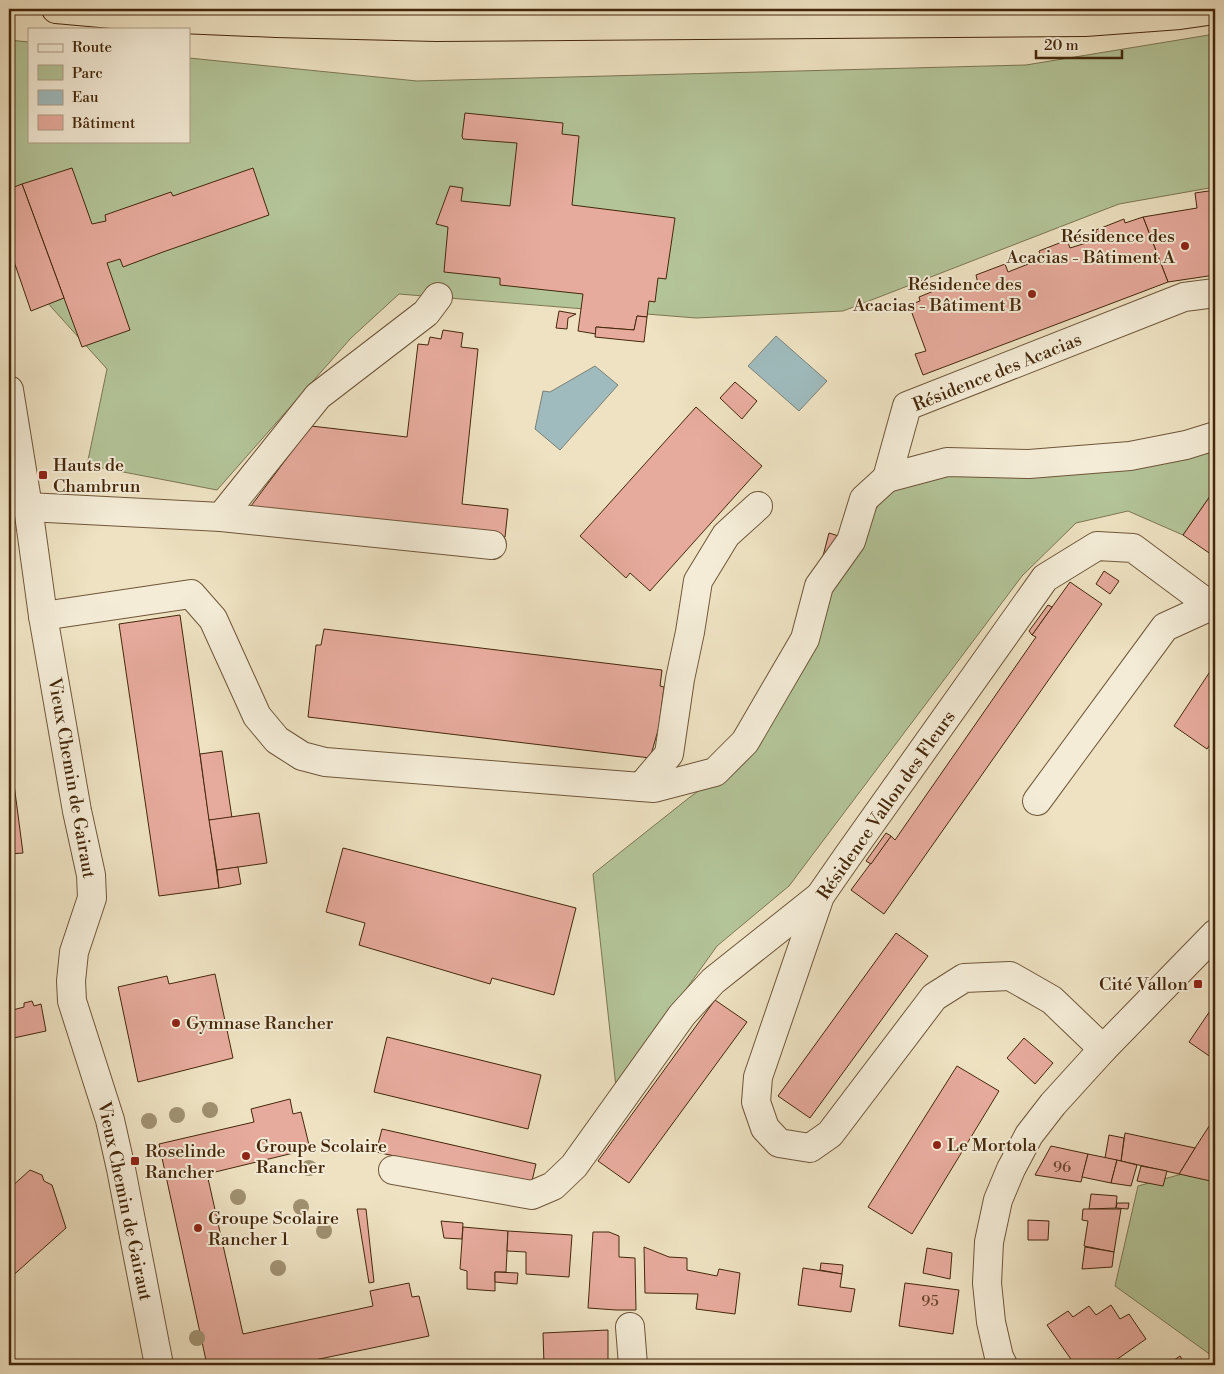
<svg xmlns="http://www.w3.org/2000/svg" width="1224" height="1374" font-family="'Libre Bodoni',serif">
<rect width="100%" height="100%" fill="#eee2c2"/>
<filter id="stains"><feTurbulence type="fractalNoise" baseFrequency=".004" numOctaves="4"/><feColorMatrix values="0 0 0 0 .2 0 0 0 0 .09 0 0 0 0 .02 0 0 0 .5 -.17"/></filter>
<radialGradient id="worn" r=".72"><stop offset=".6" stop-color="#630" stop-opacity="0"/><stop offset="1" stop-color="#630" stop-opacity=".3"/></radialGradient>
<g fill="#b3c498" stroke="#7c7652">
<polygon points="1215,34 1215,187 1119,204 843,311 696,318 399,294 351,338 217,490 87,465 107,369 9,260 9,40 29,42 29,141 189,141 189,58 417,81 1026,65"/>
<polygon points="1215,444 1215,489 1183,535 1128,511 1076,523 1022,576 789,886 717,946 616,1087 593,874 690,797 745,758 828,587 865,523 892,488 952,473"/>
<polygon points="1215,1165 1215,1358 1115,1286 1138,1186"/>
</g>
<g fill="#9fbbbe" stroke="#7b8076">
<polygon points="776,336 827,381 799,411 748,366"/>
<polygon points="595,366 618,385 560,450 535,429 543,391 550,392"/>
</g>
<g fill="#e7ab9d" stroke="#44270b">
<polygon points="465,113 563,123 562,134 579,136 572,205 675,218 666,279 658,278 655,302 649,301 647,317 637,316 634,330 596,327 596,334 578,331 583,294 500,285 500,278 444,272 448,227 436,224 450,186 463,188 461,201 510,206 517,143 463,139 462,136"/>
<polygon points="72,168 92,224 106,221 105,215 171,192 173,196 253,168 269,215 163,252 123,267 120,259 107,263 130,330 82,347 22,184"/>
<polygon points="22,184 64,298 31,311 9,247 9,189"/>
<polygon points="1215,190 1215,275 1168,282 1143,217 1197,208 1195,193"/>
<polygon points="1143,217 1168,282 923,375 915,354 926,351 909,305 920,301 919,297 946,286 948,291 962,285 963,289 978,284 976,275 1005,264 1008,272 1041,259 1039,251 1067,240 1070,248 1086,243 1085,238 1096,233 1096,230 1124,219 1125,223"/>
<polygon points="559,311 576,314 568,318 567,329 556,328"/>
<polygon points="637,316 647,317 644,342 595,337 596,327 634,330"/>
<polygon points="443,330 463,333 461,347 478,349 462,504 508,509 505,537 252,508 251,506 311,426 407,437 418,344 428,345 430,337 441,339"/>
<polygon points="735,382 757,401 742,419 720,398"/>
<polygon points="696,407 762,466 650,591 630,573 626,578 580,536"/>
<polygon points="1215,489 1215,557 1183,535"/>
<polygon points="829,533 842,537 836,560 823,556"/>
<polygon points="1104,571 1119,581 1110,594 1096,584"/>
<polygon points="1070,582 1102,604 884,914 851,890 891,836 895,840 1036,637 1032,635"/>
<polygon points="1048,605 1052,607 1032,635 1029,631"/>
<polygon points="180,615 219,888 159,896 119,624"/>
<polygon points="324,629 662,670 660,686 664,687 659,727 650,758 308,717 316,645 321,645"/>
<polygon points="1215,664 1215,737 1207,749 1174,726"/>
<polygon points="9,746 23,853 9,854"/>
<polygon points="222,751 232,818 209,820 200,754"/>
<polygon points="259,813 267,863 217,870 209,820"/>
<polygon points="886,833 891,836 871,864 866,861"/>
<polygon points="343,848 576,908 554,995 492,978 490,984 359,945 365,923 326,912"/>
<polygon points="238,867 241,884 219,888 217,870"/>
<polygon points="896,933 928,956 810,1118 778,1096"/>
<polygon points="215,974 233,1058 138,1082 118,987 167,976 169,984"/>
<polygon points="715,1000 747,1022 629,1183 598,1161"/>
<polygon points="32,1001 34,1006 41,1004 46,1031 9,1039 9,1011 24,1007 24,1003"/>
<polygon points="1212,1008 1215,1010 1215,1060 1189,1042"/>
<polygon points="387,1037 541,1075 528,1129 374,1092"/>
<polygon points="1024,1038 1053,1063 1035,1084 1007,1058"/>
<polygon points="957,1066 999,1091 912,1234 868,1207"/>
<polygon points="290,1099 293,1114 301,1112 310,1149 207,1174 243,1334 373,1306 370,1291 409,1283 412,1297 419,1296 429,1336 291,1365 207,1365 159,1144 254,1122 251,1109"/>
<polygon points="1215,1117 1215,1182 1179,1174 1195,1148"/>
<polygon points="382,1129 536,1164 531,1185 376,1152"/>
<polygon points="1125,1133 1195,1148 1179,1174 1121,1161"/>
<polygon points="1109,1135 1124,1138 1121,1161 1105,1158"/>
<polygon points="1051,1146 1088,1154 1081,1182 1035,1175"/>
<polygon points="1088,1154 1117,1160 1111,1183 1082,1177"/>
<polygon points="1117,1160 1137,1165 1131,1186 1111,1183"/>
<polygon points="1141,1166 1167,1171 1163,1186 1137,1181"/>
<polygon points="30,1170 42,1175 44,1181 52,1185 66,1228 9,1279 9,1189"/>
<polygon points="1091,1194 1117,1196 1116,1208 1089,1209"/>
<polygon points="1117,1203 1129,1203 1128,1209 1116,1208"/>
<polygon points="357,1209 366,1209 374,1282 369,1283"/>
<polygon points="1083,1209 1121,1209 1114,1252 1084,1246 1088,1221 1082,1220"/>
<polygon points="1028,1220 1049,1221 1048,1240 1028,1240"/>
<polygon points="441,1221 463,1223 462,1239 444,1238"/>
<polygon points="463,1227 508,1231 506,1272 495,1272 495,1291 467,1289 467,1271 460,1269"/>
<polygon points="508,1231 572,1235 569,1277 526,1274 526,1252 507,1251"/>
<polygon points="593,1232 609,1232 619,1236 619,1257 635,1258 636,1310 616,1310 588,1308"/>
<polygon points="644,1247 669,1257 687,1258 687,1270 717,1276 719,1269 740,1273 735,1314 696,1309 698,1294 645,1293"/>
<polygon points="1085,1247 1114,1252 1112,1267 1082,1269"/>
<polygon points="927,1248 952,1253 950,1279 923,1273"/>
<polygon points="821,1263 843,1265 842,1274 820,1270"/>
<polygon points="803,1268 842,1274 840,1287 855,1289 851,1312 798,1305"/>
<polygon points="495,1272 518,1273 517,1284 495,1282"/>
<polygon points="905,1283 959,1290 953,1334 899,1326"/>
<polygon points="1111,1305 1120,1319 1129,1314 1146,1339 1109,1365 1075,1365 1047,1325 1068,1311 1073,1317 1089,1306 1096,1315"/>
<polygon points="608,1330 608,1365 544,1365 543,1333"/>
<polygon points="1180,1356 1186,1365 1167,1365"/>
</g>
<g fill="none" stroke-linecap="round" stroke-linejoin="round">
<g stroke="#6e5639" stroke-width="30">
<g id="minor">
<polyline points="1215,293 1184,297 907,406 887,478 947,462 1029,464 1130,456 1186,445 1215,436"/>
<polyline points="9,390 28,507 43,616 77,811 91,875 92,898 74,952 71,981 72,1001 110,1120 121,1169 159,1365"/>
<polyline points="15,495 28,507 221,517 492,545"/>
<polyline points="221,517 318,396 426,313 438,297"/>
<polyline points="43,616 191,594 213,619 257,716 277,740 302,756 325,762 641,787 669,754 680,679 690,632 698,581 726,535 758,506"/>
<polyline points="641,787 654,788 715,772 745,742 805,639 819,586 851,541 864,499 887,478"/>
<polyline points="1037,801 1165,627 1211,606"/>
<polyline points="1103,1049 1052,1000 1010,976 964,978 934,997 830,1134 810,1148 779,1143 765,1128 756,1102 758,1077 820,896 847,857 1045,578 1097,546 1133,548 1211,606 1215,607"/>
<polyline points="393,1170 532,1195 553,1186 574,1166 682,1015 713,981 820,896"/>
<polyline points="630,1327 633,1365"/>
<polyline points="1003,1365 999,1357 991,1322 987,1283 989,1242 998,1200 1011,1169 1029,1135 1053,1104 1103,1049 1215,934"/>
</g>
</g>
<g stroke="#44270b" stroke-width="30">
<polyline id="highway" points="56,9 157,18 276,23 436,27 1085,22 1180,15 1215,10"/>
</g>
<use href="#minor" stroke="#f4ecd7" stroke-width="28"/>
<use href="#highway" stroke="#eee2c2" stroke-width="28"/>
</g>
<g fill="#a09171">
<circle cx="210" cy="1110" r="8"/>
<circle cx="177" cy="1115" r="8"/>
<circle cx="149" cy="1121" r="8"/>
<circle cx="309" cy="1168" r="8"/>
<circle cx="238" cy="1197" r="8"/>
<circle cx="301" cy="1207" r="8"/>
<circle cx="324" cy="1231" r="8"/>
<circle cx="278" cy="1268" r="8"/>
<circle cx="197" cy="1338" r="8"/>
</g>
<g fill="#8f2418" stroke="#f4ecd7" stroke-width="2">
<circle cx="1185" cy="246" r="5"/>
<circle cx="1032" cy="294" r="5"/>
<rect x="38" y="470" width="10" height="10" rx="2.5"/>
<rect x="1193" y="979" width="10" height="10" rx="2.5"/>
<circle cx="176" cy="1023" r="5"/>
<circle cx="937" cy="1145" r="5"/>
<circle cx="246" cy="1156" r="5"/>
<rect x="130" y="1156" width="10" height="10" rx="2.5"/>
<circle cx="198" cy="1228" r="5"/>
</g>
<g text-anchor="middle" stroke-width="4" stroke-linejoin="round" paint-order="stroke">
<g font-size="15" fill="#6d4830">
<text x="1062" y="1172">96</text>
<text x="930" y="1306">95</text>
</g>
<g font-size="18" fill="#44270b" stroke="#f4ecd7" text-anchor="start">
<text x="1175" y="242" text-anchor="end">Résidence des<tspan x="1175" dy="21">Acacias - Bâtiment A</tspan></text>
<text x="1022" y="290" text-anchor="end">Résidence des<tspan x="1022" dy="21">Acacias - Bâtiment B</tspan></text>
<text x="53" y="471">Hauts de<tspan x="53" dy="21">Chambrun</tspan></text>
<text x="1188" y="990" text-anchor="end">Cité Vallon</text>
<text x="186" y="1029">Gymnase Rancher</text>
<text x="947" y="1151">Le Mortola</text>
<text x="256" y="1152">Groupe Scolaire<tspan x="256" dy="21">Rancher</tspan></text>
<text x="145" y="1157">Roselinde<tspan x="145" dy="21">Rancher</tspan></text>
<text x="208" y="1224">Groupe Scolaire<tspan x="208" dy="21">Rancher 1</tspan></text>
</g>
<g font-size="18" fill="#44270b" stroke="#f4ecd7">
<text transform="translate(997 372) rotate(-22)" y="6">Résidence des Acacias</text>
<text transform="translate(72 778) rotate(80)" y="6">Vieux Chemin de Gairaut</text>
<text transform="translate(886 805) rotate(-55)" y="6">Résidence Vallon des Fleurs</text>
<text transform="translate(125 1201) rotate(78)" y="6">Vieux Chemin de Gairaut</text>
</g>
</g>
<rect width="1224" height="1374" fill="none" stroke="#eee2c2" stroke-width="30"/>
<rect x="10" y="10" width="1204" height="1354" fill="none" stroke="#44270b" stroke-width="2.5"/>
<rect x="15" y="15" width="1194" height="1344" fill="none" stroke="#44270b"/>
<rect x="28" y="28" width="162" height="115" fill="#f4ecd7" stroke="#ae9d85"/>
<rect x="38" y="44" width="25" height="8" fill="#f4ecd7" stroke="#ae9d85"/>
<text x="72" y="52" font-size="15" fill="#44270b">Route</text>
<rect x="38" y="65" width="25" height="15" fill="#b3c498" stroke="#ae9d85"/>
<text x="72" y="78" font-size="15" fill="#44270b">Parc</text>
<rect x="38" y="90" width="25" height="15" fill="#9fbbbe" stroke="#ae9d85"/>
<text x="72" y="102" font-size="15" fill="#44270b">Eau</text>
<rect x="38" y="115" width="25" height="15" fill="#e7ab9d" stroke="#ae9d85"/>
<text x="72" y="128" font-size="15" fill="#44270b">Bâtiment</text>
<path d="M1036 50v8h86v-8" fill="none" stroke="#44270b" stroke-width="2.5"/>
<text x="1044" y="50" font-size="15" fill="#44270b" stroke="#f4ecd7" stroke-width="4" paint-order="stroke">20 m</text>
<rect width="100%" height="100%" filter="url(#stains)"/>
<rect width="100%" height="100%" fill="url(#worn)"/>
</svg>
